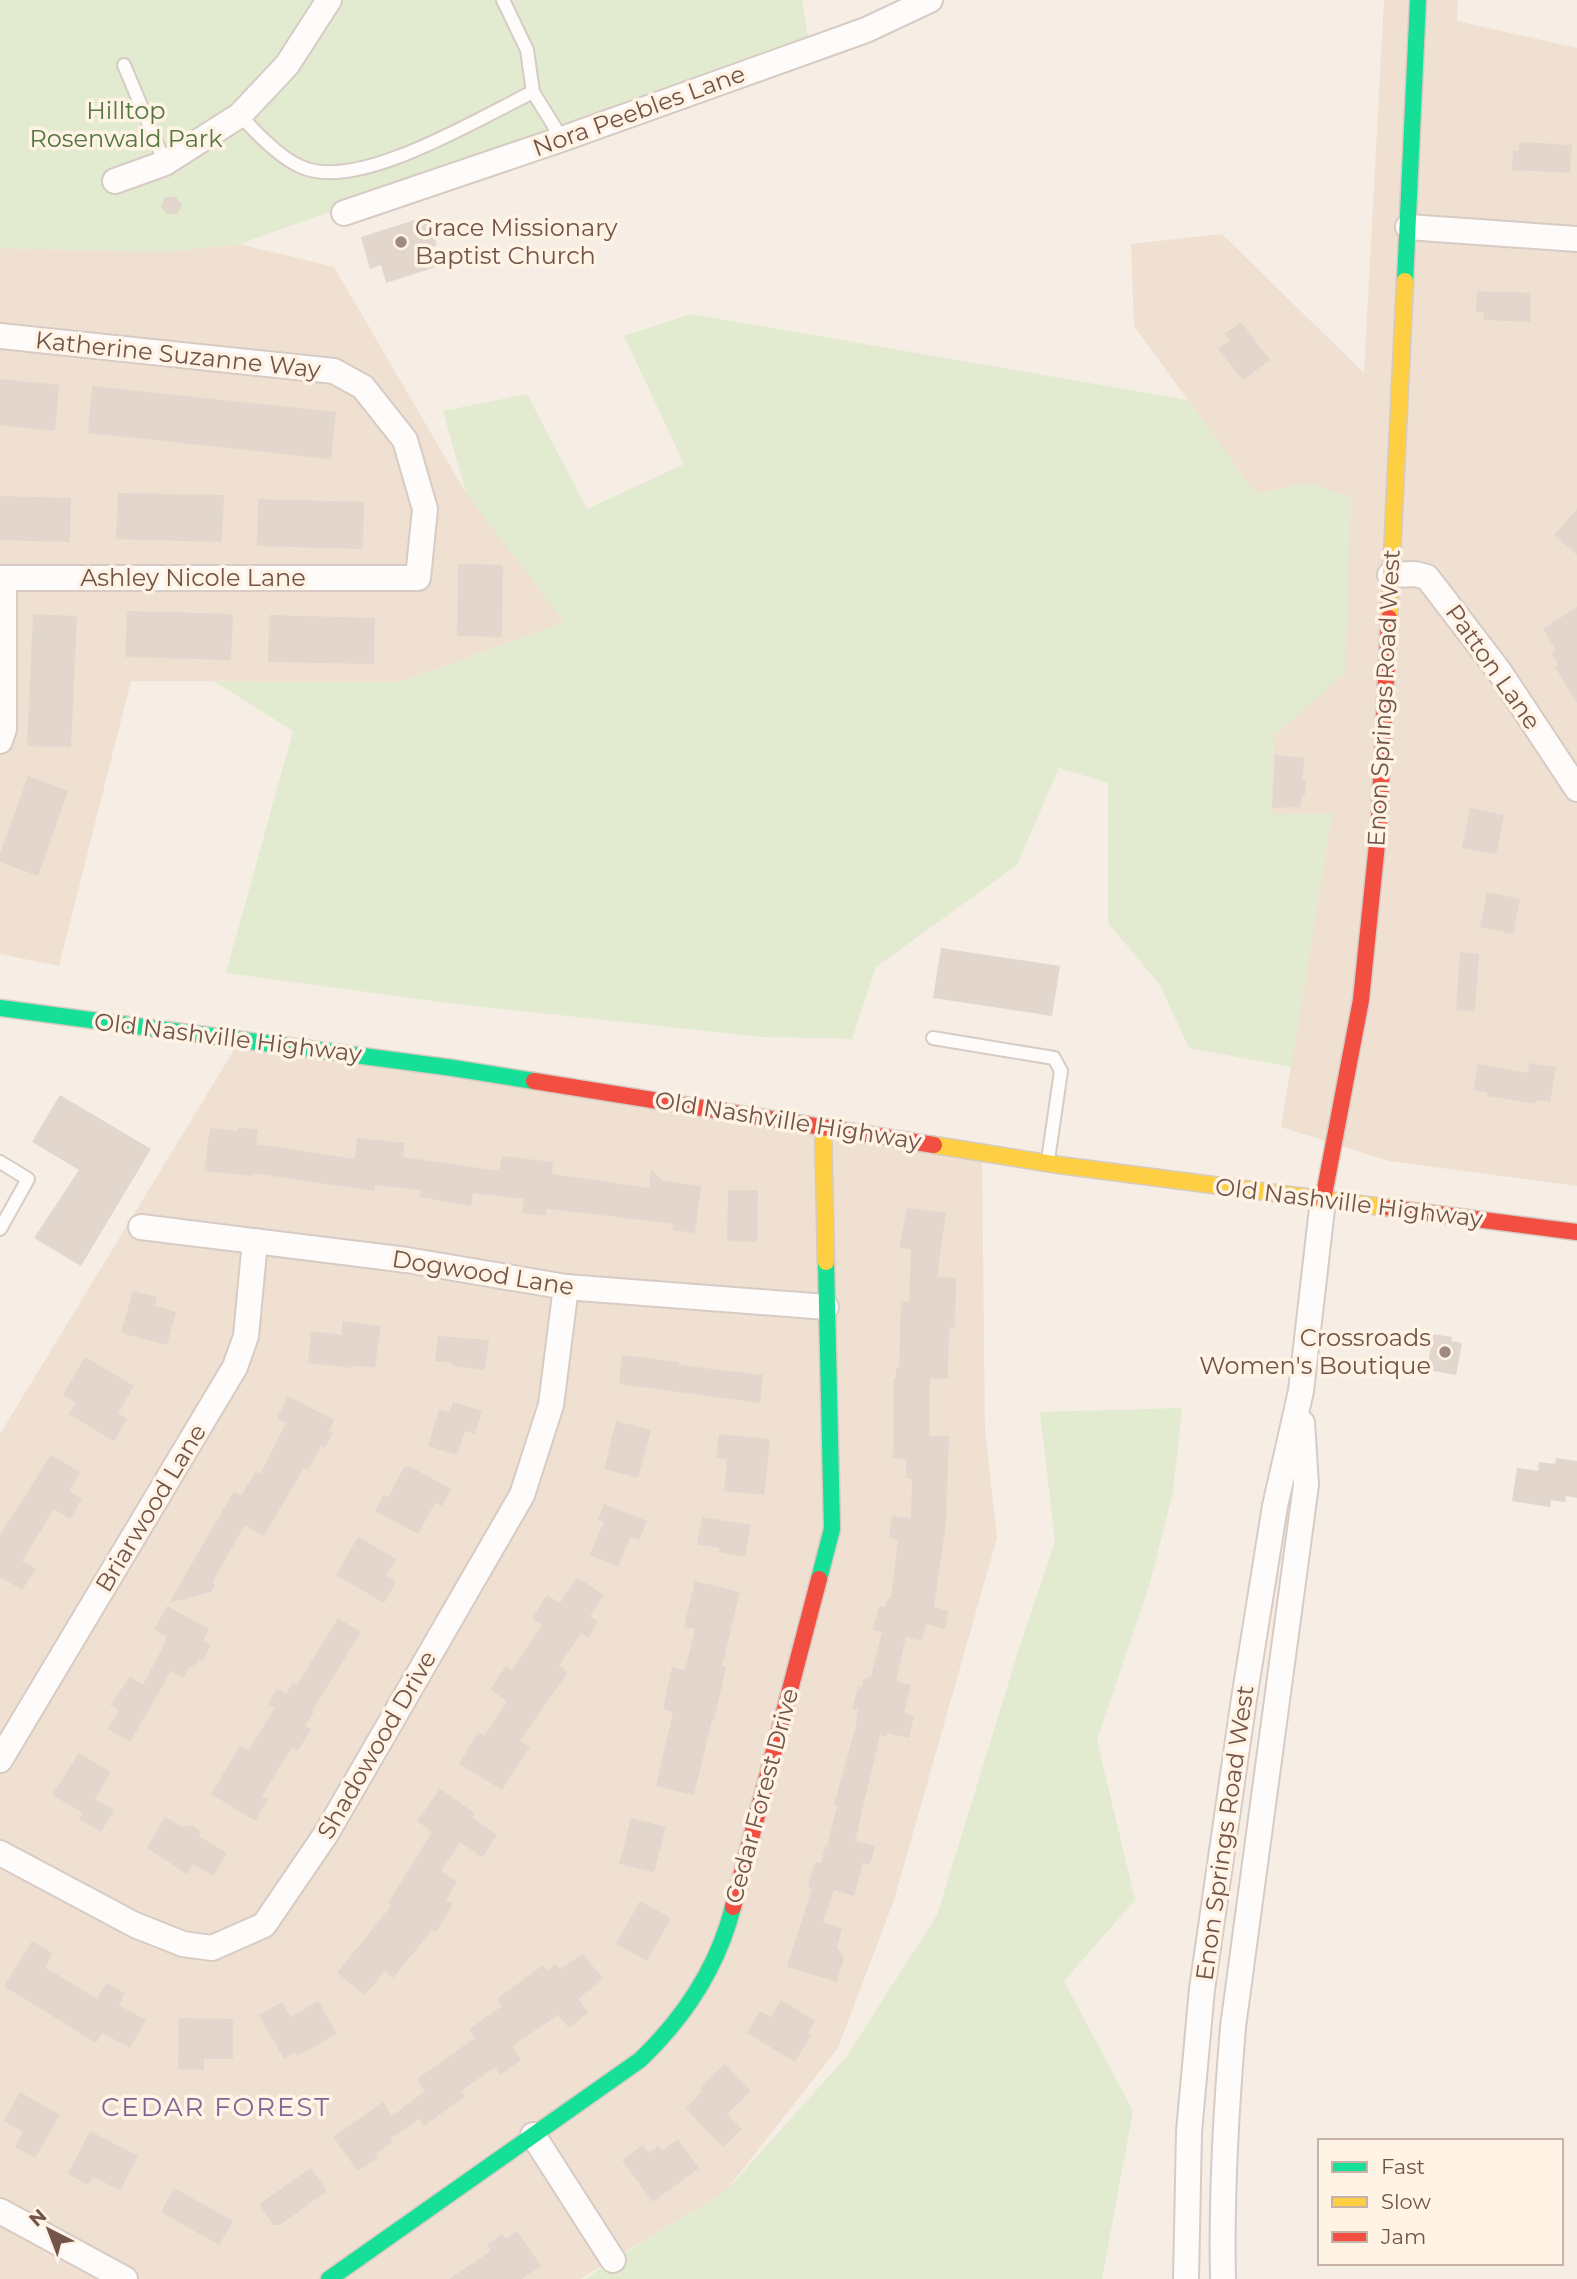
<svg xmlns="http://www.w3.org/2000/svg" width="1577" height="2279" font-family="Montserrat,sans-serif">
<rect width="100%" height="100%" fill="#f6eee5"/>
<g fill="#efe0d2">
<polygon points="1384,0 1458,0 1457,21 1577,48 1577,1186 1389,1161 1281,1127 1332,814 1271,814 1273,737 1345,672 1308,483 1256,494 1134,326 1131,244 1222,234 1364,373"/>
<polygon points="239,244 334,267 466,493 565,622 401,682 131,681 59,966 0,954 0,248 163,252"/>
<polygon points="240,1040 982,1152 985,1429 997,1538 894,1900 838,2048 725,2192 580,2279 0,2279 0,1434"/>
</g>
<g fill="#e2ebd0">
<polygon points="0,0 802,0 808,36 791,48 239,244 163,252 0,248"/>
<polygon points="691,314 1188,400 1256,494 1308,483 1351,497 1345,673 1273,737 1271,814 1332,813 1291,1067 1189,1048 1160,985 1108,923 1108,783 1059,768 1017,865 876,967 852,1039 762,1037 456,1004 226,973 293,731 215,682 401,682 564,622 466,493 443,411 527,394 587,509 684,464 624,336"/>
<polygon points="1182,1408 1173,1492 1150,1583 1097,1740 1135,1900 1064,1981 1133,2111 1102,2279 585,2279 613,2260 725,2192 847,2056 937,1915 1021,1642 1055,1542 1040,1412"/>
</g>
<g fill="#e2d6cd">
<polygon points="1519,142 1572,145 1570,173 1512,170 1513,150 1519,151"/>
<polygon points="165,197 176,197 182,205 177,214 167,214 161,207"/>
<polygon points="421,218 422,221 429,219 437,245 430,248 436,267 386,283 381,265 370,269 361,237"/>
<polygon points="1477,291 1531,293 1530,322 1483,320 1484,312 1476,312"/>
<polygon points="1241,322 1270,360 1243,380 1218,349 1230,340 1224,334"/>
<polygon points="0,379 59,385 55,431 0,425"/>
<polygon points="92,386 336,412 331,459 88,433"/>
<polygon points="118,493 224,495 222,542 116,539"/>
<polygon points="0,496 71,498 70,542 0,540"/>
<polygon points="258,499 364,502 363,549 257,546"/>
<polygon points="1577,509 1577,555 1554,535"/>
<polygon points="458,564 503,565 502,637 457,636"/>
<polygon points="1577,607 1577,703 1555,667 1558,664 1551,654 1556,650 1543,629"/>
<polygon points="127,611 233,614 231,660 125,657"/>
<polygon points="33,614 77,616 71,747 27,746"/>
<polygon points="269,615 375,618 374,664 268,662"/>
<polygon points="1275,755 1305,758 1302,779 1306,781 1305,795 1302,796 1300,807 1272,808"/>
<polygon points="28,776 68,791 38,876 0,862 0,854"/>
<polygon points="1470,808 1504,815 1496,854 1462,848"/>
<polygon points="1487,892 1520,899 1513,934 1480,927"/>
<polygon points="941,948 1060,966 1052,1016 933,998"/>
<polygon points="1460,952 1479,954 1475,1011 1456,1010"/>
<polygon points="1529,1063 1556,1067 1550,1102 1537,1100 1536,1104 1487,1096 1487,1092 1473,1090 1478,1064 1528,1073"/>
<polygon points="60,1095 151,1149 81,1266 34,1238 79,1170 32,1142"/>
<polygon points="238,1127 258,1130 256,1144 355,1159 357,1138 405,1143 403,1157 499,1171 502,1156 553,1162 552,1174 649,1188 651,1169 663,1181 701,1186 695,1233 672,1230 673,1224 618,1217 547,1209 546,1216 522,1213 524,1199 473,1193 471,1206 420,1197 421,1190 375,1185 374,1191 253,1173 252,1176 204,1171 210,1128 237,1131"/>
<polygon points="728,1190 758,1190 757,1242 727,1241"/>
<polygon points="907,1208 946,1213 937,1277 956,1278 955,1328 949,1327 948,1379 930,1378 929,1436 949,1436 946,1523 934,1607 949,1611 945,1629 926,1624 922,1641 906,1637 896,1681 911,1685 904,1713 914,1716 909,1738 887,1733 886,1737 880,1735 855,1841 875,1846 870,1865 863,1863 854,1896 834,1890 823,1922 842,1928 837,1948 844,1957 837,1982 787,1967 812,1888 808,1887 815,1862 821,1863 825,1846 827,1847 837,1806 834,1805 855,1729 858,1710 852,1709 858,1687 862,1687 863,1680 871,1676 882,1632 873,1630 879,1606 885,1607 887,1598 891,1598 898,1539 889,1538 892,1516 911,1518 912,1479 906,1478 906,1459 893,1458 894,1378 896,1378 896,1368 899,1368 901,1301 909,1302 911,1249 899,1248"/>
<polygon points="133,1291 157,1297 155,1306 176,1312 167,1345 121,1333"/>
<polygon points="343,1321 381,1326 375,1367 352,1366 352,1368 308,1363 311,1331 341,1335"/>
<polygon points="1433,1334 1452,1337 1451,1341 1462,1343 1456,1375 1427,1370"/>
<polygon points="438,1336 489,1340 485,1370 453,1366 452,1363 435,1361"/>
<polygon points="622,1355 679,1362 679,1365 763,1375 760,1403 619,1384"/>
<polygon points="85,1357 134,1386 118,1413 127,1419 114,1441 69,1414 76,1403 63,1395"/>
<polygon points="288,1396 334,1420 329,1431 333,1433 325,1448 321,1446 308,1470 304,1468 265,1534 263,1536 245,1525 213,1581 215,1586 211,1592 169,1603 234,1491 241,1495 256,1472 260,1474 286,1423 277,1418"/>
<polygon points="453,1402 482,1411 475,1434 465,1431 457,1455 428,1446 439,1409 450,1412"/>
<polygon points="616,1421 651,1430 638,1478 604,1469"/>
<polygon points="719,1434 770,1439 764,1495 724,1491 727,1459 716,1458"/>
<polygon points="51,1455 80,1472 69,1491 82,1499 70,1519 54,1509 22,1561 36,1569 22,1590 0,1577 0,1535"/>
<polygon points="1556,1458 1577,1461 1577,1498 1566,1496 1565,1502 1551,1500 1550,1507 1512,1501 1517,1468 1538,1471 1539,1462 1555,1464"/>
<polygon points="404,1467 411,1467 451,1489 442,1506 435,1503 418,1534 375,1511 384,1494 388,1497"/>
<polygon points="604,1504 647,1521 639,1540 630,1537 618,1567 590,1555 604,1522 598,1520"/>
<polygon points="702,1517 751,1525 745,1557 719,1552 719,1548 697,1544"/>
<polygon points="358,1537 396,1559 386,1576 396,1582 384,1603 336,1575"/>
<polygon points="577,1577 604,1595 590,1616 598,1621 588,1638 581,1633 559,1666 568,1672 520,1741 530,1747 502,1790 459,1764 478,1732 484,1736 507,1701 490,1689 506,1666 512,1670 542,1625 532,1619 547,1595 560,1603"/>
<polygon points="695,1581 740,1592 722,1666 726,1667 714,1721 712,1720 694,1795 656,1786 673,1712 663,1709 672,1667 685,1670 695,1629 684,1627"/>
<polygon points="167,1606 209,1629 203,1641 211,1645 203,1661 199,1659 194,1668 190,1666 183,1678 171,1671 130,1742 108,1729 119,1710 110,1705 130,1677 143,1685 164,1645 163,1644 167,1637 154,1630"/>
<polygon points="338,1618 361,1632 312,1711 314,1712 305,1726 311,1729 298,1751 292,1747 262,1796 268,1800 255,1821 211,1794 240,1746 248,1751 275,1708 268,1704 277,1689 286,1694 293,1683 297,1685"/>
<polygon points="79,1753 111,1772 95,1799 114,1810 101,1832 79,1819 83,1813 52,1795"/>
<polygon points="440,1789 475,1813 472,1817 497,1835 482,1857 460,1842 441,1871 457,1882 446,1900 453,1904 436,1932 432,1930 393,1978 385,1971 365,1995 337,1973 392,1905 388,1903 432,1832 417,1821"/>
<polygon points="165,1817 183,1827 191,1825 199,1830 200,1837 227,1853 213,1876 193,1864 187,1874 147,1848"/>
<polygon points="631,1818 666,1827 654,1872 619,1864"/>
<polygon points="640,1901 671,1918 647,1961 616,1944"/>
<polygon points="32,1941 53,1954 45,1967 97,1999 106,1983 125,1993 119,2005 146,2020 130,2048 102,2033 96,2043 4,1986"/>
<polygon points="583,1954 603,1979 578,1999 588,2013 569,2028 558,2015 512,2046 521,2060 500,2075 495,2067 461,2091 465,2096 424,2126 419,2119 390,2139 392,2142 376,2154 378,2157 358,2171 333,2137 383,2102 392,2116 425,2091 417,2079 475,2038 469,2029 502,2006 497,1999 543,1965 547,1971 556,1964 560,1969"/>
<polygon points="781,2000 815,2021 808,2033 811,2035 795,2062 747,2033 760,2011 771,2017"/>
<polygon points="318,2001 337,2034 297,2056 295,2052 284,2059 259,2015 282,2002 290,2017"/>
<polygon points="179,2018 233,2019 233,2059 204,2059 204,2070 178,2069"/>
<polygon points="725,2064 751,2091 727,2114 742,2129 723,2147 686,2109 702,2091 700,2088"/>
<polygon points="20,2092 60,2115 35,2158 15,2147 23,2132 4,2121"/>
<polygon points="90,2131 138,2156 120,2190 93,2177 88,2185 68,2174"/>
<polygon points="678,2139 699,2168 653,2202 622,2160 643,2145 649,2153 658,2146 662,2151"/>
<polygon points="311,2168 327,2191 280,2225 273,2225 259,2204"/>
<polygon points="174,2188 233,2221 219,2245 161,2212"/>
<polygon points="517,2231 541,2266 521,2279 449,2279 491,2251 487,2245 502,2234 506,2239"/>
</g>
<g fill="none" stroke-linecap="round" stroke-linejoin="round">
<g stroke="#d7cbc4" stroke-width="16">
<g id="lane">
<polyline points="503,0 527,50 533,92 562,139"/>
<polyline points="124,65 165,163"/>
<path d="M240,115c16,18 43,47 67,54 58,19 172,-51 226,-77"/>
<polyline points="933,1038 1054,1058 1061,1071 1048,1160"/>
<polyline points="0,1162 28,1179 0,1229"/>
</g>
</g>
<g stroke="#d7cbc4" stroke-width="28">
<g id="street">
<polyline points="115,181 165,163 240,115 287,65 329,0"/>
<polyline points="344,213 562,139 866,30 930,0"/>
<polyline points="1408,227 1577,239"/>
<polyline points="0,336 334,371 363,387 405,440 425,509 418,578 0,578"/>
<polyline points="1390,575 1415,574 1427,577 1499,671 1577,789"/>
<polyline points="0,741 4,729 4,578"/>
<polyline points="141,1227 407,1260 566,1287 826,1307"/>
<polyline points="0,1760 235,1367 246,1336 255,1241"/>
<polyline points="0,1853 135,1925 183,1944 212,1948 264,1925 326,1834 522,1495 551,1405 566,1287"/>
<polyline points="533,2135 613,2260"/>
<polyline points="0,2211 125,2279"/>
<polyline points="1186,2279 1189,2132 1202,1989 1244,1699 1275,1506 1301,1391 1323,1200"/>
<path d="M1223,2279c-2,-84 3,-168 10,-252l73,-542 -4,-62"/>
</g>
</g>
<g stroke="#d6cbc2" stroke-width="19">
<g id="fast">
<polyline points="1405,281 1418,0"/>
<polyline points="0,1008 453,1068 534,1081"/>
<polyline points="819,1579 832,1529 826,1262"/>
<path d="M329,2279l311,-219c44,-42 78,-94 93,-153"/>
</g>
</g>
<g stroke="#d6cbc2" stroke-width="19">
<g id="slow">
<polyline points="1389,618 1405,281"/>
<polyline points="823,1127 826,1262"/>
<polyline points="934,1145 1059,1165 1390,1208"/>
</g>
</g>
<g stroke="#d6cbc2" stroke-width="19">
<g id="jam">
<polyline points="534,1081 934,1145"/>
<polyline points="1323,1200 1361,1000 1379,824 1389,618"/>
<polyline points="1390,1208 1577,1232"/>
<polyline points="733,1907 819,1579"/>
</g>
</g>
<use href="#lane" stroke="#fefcfb" stroke-width="12"/>
<use href="#street" stroke="#fefcfb" stroke-width="24"/>
<use href="#fast" stroke="#16e098" stroke-width="16"/>
<use href="#slow" stroke="#ffcf43" stroke-width="16"/>
<use href="#jam" stroke="#f24e42" stroke-width="16"/>
</g>
<g fill="#a08a7f" stroke="#fff3e5" stroke-width="2.5">
<circle cx="401" cy="242" r="7"/>
<circle cx="1445" cy="1352" r="7"/>
</g>
<g text-anchor="middle" stroke-width="7" stroke-linejoin="round" paint-order="stroke">
<g font-size="24" fill="#547840" stroke="#fff3e5">
<text x="126" y="119">Hilltop<tspan x="126" dy="28">Rosenwald Park</tspan></text>
</g>
<g font-size="24" fill="#725448" stroke="#fff3e5">
<text transform="translate(639 111) rotate(-20)" y="8">Nora Peebles Lane</text>
<text transform="translate(178 355) rotate(6)" y="8">Katherine Suzanne Way</text>
<text x="193" y="586">Ashley Nicole Lane</text>
<text transform="translate(1493 667) rotate(55)" y="8">Patton Lane</text>
<text transform="translate(1384 698) rotate(-87)" y="8">Enon Springs Road West</text>
<text transform="translate(228 1038) rotate(7)" y="8">Old Nashville Highway</text>
<text transform="translate(788 1121) rotate(9)" y="8">Old Nashville Highway</text>
<text transform="translate(1349 1203) rotate(7)" y="8">Old Nashville Highway</text>
<text transform="translate(483 1273) rotate(9)" y="8">Dogwood Lane</text>
<text transform="translate(151 1508) rotate(-59)" y="8">Briarwood Lane</text>
<text transform="translate(377 1745) rotate(-60)" y="8">Shadowood Drive</text>
<text transform="translate(762 1796) rotate(-75)" y="8">Cedar Forest Drive</text>
<text transform="translate(1225 1833) rotate(-82)" y="8">Enon Springs Road West</text>
</g>
<g font-size="24" fill="#725448" stroke="#fff3e5" text-anchor="start">
<text x="415" y="236">Grace Missionary<tspan x="415" dy="28">Baptist Church</tspan></text>
<text x="1431" y="1346" text-anchor="end">Crossroads<tspan x="1431" dy="28">Women's Boutique</tspan></text>
</g>
<g font-size="26" letter-spacing="2" fill="#816395" stroke="#fff3e5">
<text x="216" y="2116">CEDAR FOREST</text>
</g>
</g>
<rect x="1318" y="2139" width="245" height="126" fill="#fff3e5" stroke="#c7b3a6" stroke-width="2"/>
<rect x="1332" y="2162" width="35" height="10" fill="#16e098" stroke="#c7b3a6" stroke-width="2"/>
<text x="1381" y="2174" font-size="21" fill="#725448">Fast</text>
<rect x="1332" y="2197" width="35" height="10" fill="#ffcf43" stroke="#c7b3a6" stroke-width="2"/>
<text x="1381" y="2209" font-size="21" fill="#725448">Slow</text>
<rect x="1332" y="2232" width="35" height="10" fill="#f24e42" stroke="#c7b3a6" stroke-width="2"/>
<text x="1381" y="2244" font-size="21" fill="#725448">Jam</text>
<g transform="translate(49 2230) rotate(318)" stroke="#fff3e5" stroke-width="5" paint-order="stroke">
<path d="M0-5L12 26L0 18L-12 26Z" fill="#725448"/>
<text y="-10" font-size="19" font-weight="bold" text-anchor="middle" fill="#725448">N</text>
</g>
</svg>
